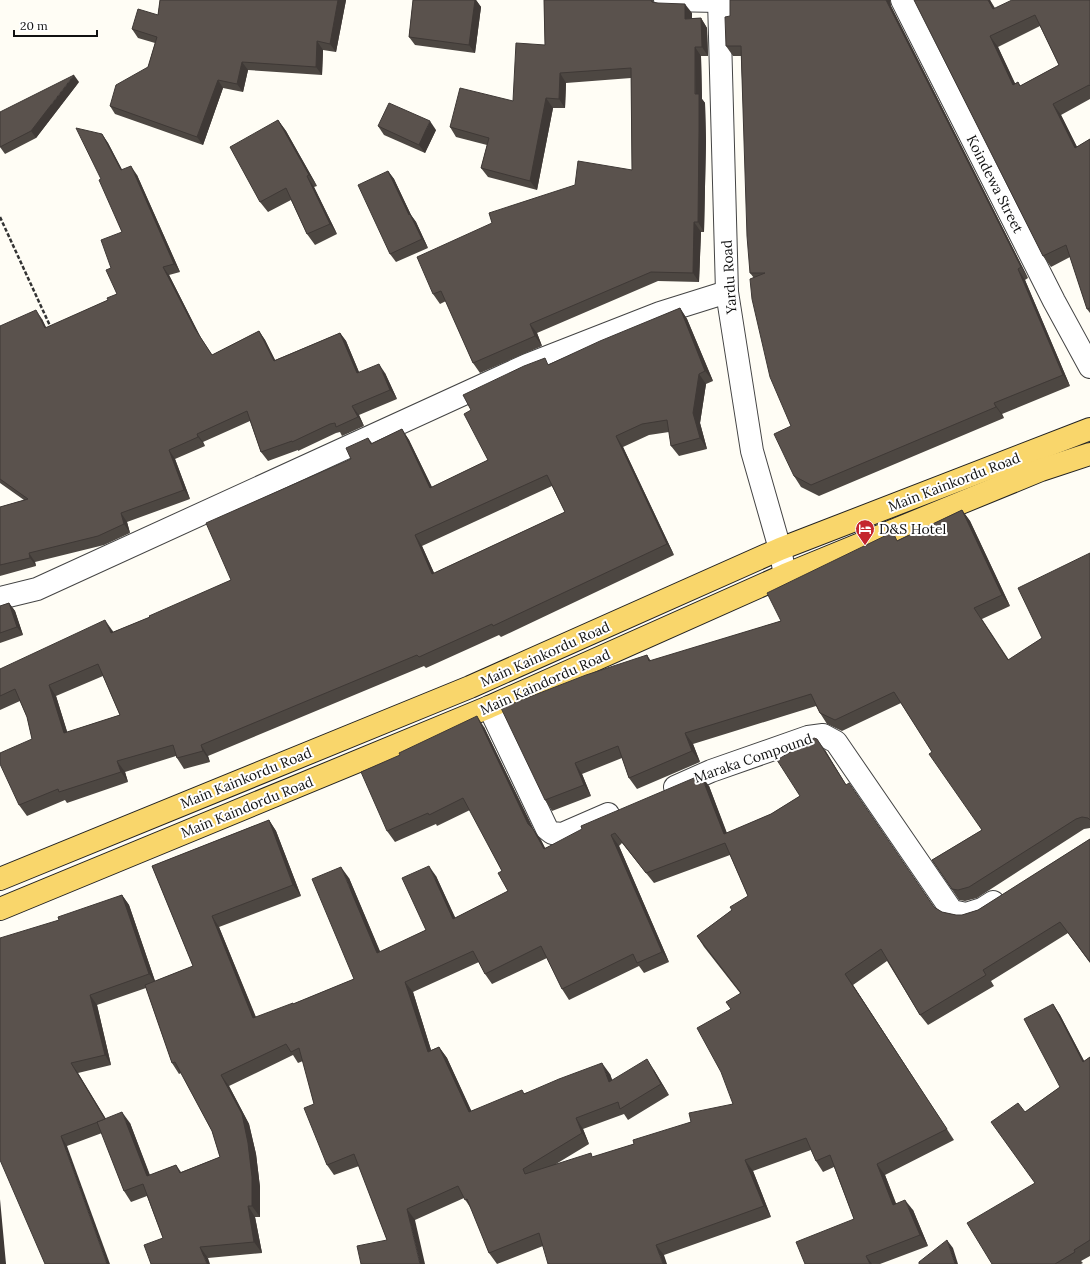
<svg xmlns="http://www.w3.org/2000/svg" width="1090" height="1264" font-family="Lora,serif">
<rect width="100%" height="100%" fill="#fffdf5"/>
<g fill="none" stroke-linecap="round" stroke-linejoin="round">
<g stroke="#444" stroke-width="24">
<g id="street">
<polyline points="665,0 719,1"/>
<polyline points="719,0 727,292 752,451 780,549 785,575"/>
<polyline points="902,0 1054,301 1090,367"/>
<polyline points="0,598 37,589 527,365 660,313 727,292"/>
<polyline points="489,707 547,829 552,833 562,834 608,814"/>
<polyline points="675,787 711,771 808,737 823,735 836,742 952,911 966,914 982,909 993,902"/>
</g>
</g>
<g stroke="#222" stroke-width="24">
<g id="primary">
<polyline points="0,879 470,687 780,549 1090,429"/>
<polyline points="0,909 489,707 785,575 1041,470 1090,454"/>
</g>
</g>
<polyline stroke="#333" stroke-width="2.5" stroke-dasharray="4 2" stroke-linecap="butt" points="0,217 51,328"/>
<use href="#street" stroke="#fff" stroke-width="22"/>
<use href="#primary" stroke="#f9d66b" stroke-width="22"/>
</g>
<g fill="#4d4742" fill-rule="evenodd">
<polygon points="160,0 346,0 336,52 323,50 322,75 248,70 243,92 223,88 203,145 115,114 110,106 148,67 155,43 138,38 132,29 158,15"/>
<polygon points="413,0 476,0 481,7 475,53 415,45 409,37"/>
<polygon points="544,0 653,0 653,2 692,13 692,18 701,18 707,28 708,56 701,56 702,99 705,103 706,141 704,232 701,232 699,282 658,281 537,333 542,346 480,373 473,363 446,301 440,304 433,294 632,170 631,78 566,83 565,108 553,108 537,190 488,177 481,168 487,145 456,137 450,127 513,101 545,45"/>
<polygon points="730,0 890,0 891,6 1028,278 1025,280 1070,386 1002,414 1004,418 819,496 801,487 794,476 791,426 754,278 750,273 741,56 733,56 726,46 730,16"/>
<path d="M914,0h76l5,8 95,-8v99l-29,16 16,32 13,-8v174l-3,-4 -17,-52 -19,10 -8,-11zM1040,26l19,39 -39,21 -2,-4 -3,2 -17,-37z"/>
<polygon points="79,82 36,138 5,154 0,147"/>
<polygon points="278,120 286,131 317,186 314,187 337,234 315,245 307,234 291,200 268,212 260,202"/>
<polygon points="378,126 436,130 425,153 384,135"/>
<polygon points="102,134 108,143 122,170 137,175 180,272 169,275 201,338 212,355 259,331 265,340 275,360 340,333 346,341 359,372 385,373 397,399 359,415 364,426 342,436 340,432 336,433 298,451 298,450 268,461 261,452 250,421 203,442 205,446 175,459 190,499 127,522 130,533 104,545 35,562 36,566 0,576 0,507 24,500 0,483 0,326 42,319 46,328 108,300 117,294 111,268 122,232 101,179"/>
<polygon points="388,171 394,179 411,215 416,222 428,248 396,262 390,254"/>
<path d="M680,308l7,11 26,62 -7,3 -6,39 7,26 -28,7 -8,-10 -2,-14 -20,3 -26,12 51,108 -173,82 -2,-2 -73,33 -2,-2 -216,90 2,6 -26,7 -7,-11 -1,-2 -51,16 3,10 -61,21 -2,-3 -38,16 -8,-11 13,-66 -5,-22 -7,-16 -20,9v-41l112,-39 1,2 37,-15 81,-37 120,-121 17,-21 4,5 30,-14 7,11 23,47 56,-27 -17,-50 78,-46zM552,486l13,26 -131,61 -12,-27zM103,676l17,39 -53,17 -11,-36z"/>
<polygon points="962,510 970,521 1010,606 982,619 1009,660 1042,638 1090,553 1090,828 1084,829 977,898 965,901 959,900 932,860 982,830 901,703 842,731 827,724 820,713 816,706 693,744 700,762 637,789 629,778 622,758 582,774 591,796 552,811 545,800 647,655 651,661 781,621 898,540"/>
<polygon points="9,603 15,611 23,635 0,643 0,606"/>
<path d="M484,727l49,102 8,11 4,8 164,-62 18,47 44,-19 29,-18 25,-46 21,35 88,122 8,5 14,3h6l16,-5 112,-71v124l-22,-30 -77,48 3,5 -66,39 -8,-10 -33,-54 -34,24 101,155 -69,35 11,28 17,7 15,36 -48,18h-75l49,-45 -20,-52 -11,5 -7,-11 -5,-11 -58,21 18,46 -107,38 -121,-9 -46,18 -8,-11 -17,-43 -8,-12 -49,22 -28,20 -28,-74 -25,9 -7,-10 -13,-61 -11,-43 -5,2 -5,-8 -64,31 20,38 7,30 4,33v30h-5l7,36 -54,5 -45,-20 -16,-42 -16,6 -7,-11 -22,-58 -35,13 -22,118 14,-344 63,-25 7,10 26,76 38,-15 -41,-100 117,-46 7,11 25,65 -82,31 37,90 37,-13 61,-25 -5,-101 31,74 46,-22 10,-54 19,42 53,-27 -6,-20 -32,-61 -33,16 -1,-2 -41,18 -8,-11zM622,843l32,40 76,-28 18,41 -16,14 -35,26 7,11 36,46 -9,16 2,95 -42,18 -57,22 -41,13 -37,7 33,-20 -6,-15 41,-15 4,6 41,-25 -15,-25 -42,10 -2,-6 -85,19 -54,18 -24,-53 -8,-11 -8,3 -18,-58 66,-30 6,12 7,10 55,-26 15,31 7,11 70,-34 5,7 25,-11 -50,-116zM146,988l26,75 7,11 2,-1 31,58 8,26 -39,15 -5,-7 -26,10 -20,-52 -24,-4 -28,-46 33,-8 -14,-60z"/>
<polygon points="1053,1004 1060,1015 1084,1061 1090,1057 1090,1256 1081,1261 1083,1263 1081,1264 992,1264 1035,1183 1025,1112 1060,1087"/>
</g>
<g fill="#3f3936">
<polygon points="338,0 346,0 336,52 330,44"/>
<polygon points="475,0 476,0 481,7 475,53 469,45"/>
<polygon points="886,0 890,0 891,6 1028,278 1021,267"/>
<polygon points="988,0 990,0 1000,20 993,9"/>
<polygon points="685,4 692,13 692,28 685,19"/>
<polygon points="701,18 707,28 708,56 702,47"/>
<polygon points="990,36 998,47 1021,96 1013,85"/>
<polygon points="317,41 323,50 322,75 316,67"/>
<polygon points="695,47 701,56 702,99 705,103 706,141 704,232 698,222"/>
<polygon points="242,62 248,70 243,92 237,84"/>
<polygon points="560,73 566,83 565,108 559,99"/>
<polygon points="74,75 79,82 36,138 31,131"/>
<polygon points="218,80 223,88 203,145 197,137"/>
<polygon points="546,98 553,108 537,190 530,181"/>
<polygon points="1053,104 1061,115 1083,159 1075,148"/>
<polygon points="278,120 286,131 317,186 309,175"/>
<polygon points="430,121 436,130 425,153 419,145"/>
<polygon points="102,134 108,143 127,179 121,170"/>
<polygon points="131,166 137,175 180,272 174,264"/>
<polygon points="388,171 394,179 411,215 416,222 428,248 422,239 409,215"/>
<polygon points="307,176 314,187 337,234 330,224"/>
<polygon points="694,222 701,232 699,282 693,273"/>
<polygon points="163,267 169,275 201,338 218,364 195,329"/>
<polygon points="1018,269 1025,280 1070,386 1063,375"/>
<polygon points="680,308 687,319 713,381 705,371"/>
<polygon points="36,310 42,319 51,337 45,328"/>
<polygon points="530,324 537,333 542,346 535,336"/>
<polygon points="259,331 265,340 280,370 274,361"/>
<polygon points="340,333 346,341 363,382 357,373"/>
<polygon points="379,364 385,373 397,399 390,390"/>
<polygon points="699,374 706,384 700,423 707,449 700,438 693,413"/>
<polygon points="994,403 1002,414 1004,418 996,407"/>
<polygon points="352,406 359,415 364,426 358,417"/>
<polygon points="402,429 409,440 437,498 430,488"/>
<polygon points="197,434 203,442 205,446 198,437"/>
<polygon points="616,436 623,447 674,555 667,544"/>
<polygon points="169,450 175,459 190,499 184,490"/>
<polygon points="962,510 970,521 1010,606 1002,595"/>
<polygon points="121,513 127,522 130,533 124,524"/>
<polygon points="415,535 422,546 439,584 432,574"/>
<polygon points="29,553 35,562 36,566 30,558"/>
<polygon points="9,603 15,611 23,635 17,627"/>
<polygon points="105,620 112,630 119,643 111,633"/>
<polygon points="49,685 56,696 71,744 64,733"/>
<polygon points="477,716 484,727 536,834 528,824"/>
<polygon points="685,733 693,744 700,762 692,751"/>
<polygon points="817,739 825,750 853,796 846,785"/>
<polygon points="201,745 208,756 210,762 203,751"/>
<polygon points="117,761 125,772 128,782 121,772"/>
<polygon points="575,763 582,774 591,796 584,785"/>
<polygon points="701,775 709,786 731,845 724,834"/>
<polygon points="269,820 276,831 301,896 293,885"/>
<polygon points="533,829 541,840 551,860 544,849"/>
<polygon points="611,835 619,846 669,962 662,952"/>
<polygon points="429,866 436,876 461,930 453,919"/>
<polygon points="341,867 349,878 385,963 377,953"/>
<polygon points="122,895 129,905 156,984 149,974"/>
<polygon points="212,916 219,927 260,1028 253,1018"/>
<polygon points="845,974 853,985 954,1140 947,1129"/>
<polygon points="405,982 413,992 435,1063 428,1052"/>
<polygon points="90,995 97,1005 111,1065 105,1055"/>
<polygon points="1053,1004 1060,1015 1090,1072 1083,1062"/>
<polygon points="439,1047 447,1058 477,1123 469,1112"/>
<polygon points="647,1059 654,1070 669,1095 661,1084"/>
<polygon points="71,1063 78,1073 112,1129 105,1120"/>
<polygon points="602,1063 610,1074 617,1093 609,1082"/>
<polygon points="221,1075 229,1086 249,1124 256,1154 260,1187 260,1217 252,1206"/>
<polygon points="122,1112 130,1123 154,1187 147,1176"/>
<polygon points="576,1118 583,1129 589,1144 582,1133"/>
<polygon points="61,1136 67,1146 110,1264 107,1264"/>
<polygon points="745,1160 753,1171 771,1217 764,1206"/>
<polygon points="877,1164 885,1175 900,1215 893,1205"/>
<polygon points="0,1199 6,1264 0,1264"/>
<polygon points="905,1200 913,1210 928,1246 920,1235"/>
<polygon points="248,1206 255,1217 262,1253 254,1242"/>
<polygon points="407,1209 415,1220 425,1264 420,1264"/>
<polygon points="947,1240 953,1248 958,1264 955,1264"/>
<polygon points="656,1245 664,1255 667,1264 663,1264"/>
<polygon points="200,1247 208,1258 210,1264 207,1264"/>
<polygon points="866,1256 872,1264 870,1264"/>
</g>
<g fill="#5a524d" stroke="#3f3936" fill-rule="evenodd">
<polygon points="160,0 338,0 330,44 317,41 316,67 242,62 237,84 218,80 197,137 110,106 116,85 148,67 157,37 132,29 138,9 158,15"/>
<polygon points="413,0 475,0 469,45 409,37"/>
<polygon points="544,0 651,0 652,2 658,3 685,4 685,19 701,18 702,47 695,47 695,94 699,94 699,132 698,222 694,222 693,273 651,272 530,324 535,336 473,363 441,291 433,294 417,257 492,223 489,213 575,185 578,161 632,170 631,68 560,73 559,99 546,98 530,181 481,168 489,138 450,127 460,88 513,101 516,43 545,45"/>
<polygon points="730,0 886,0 1021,267 1018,269 1063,375 994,403 996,407 811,485 794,476 774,434 791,426 770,377 752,299 750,279 765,273 750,273 747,236 741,46 726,46 725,17 730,16"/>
<path d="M914,0h74l5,9 19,-9h78v86l-1,-1 -36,19 22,44 15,-9v169l-3,1 -21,-64 -23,11zM1035,15l24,50 -39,21 -2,-4 -5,3 -23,-49z"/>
<polygon points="74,75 31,131 0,147 0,112"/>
<polygon points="389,103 430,121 419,145 378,126"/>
<polygon points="278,120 309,175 307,176 330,224 307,234 286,188 260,202 230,147"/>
<polygon points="76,128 102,134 121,170 131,166 174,264 163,267 195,329 212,355 259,331 274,361 340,333 357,373 379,364 390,390 352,406 358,417 336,427 335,423 330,424 292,442 292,441 261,452 247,411 197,434 198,437 169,450 184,490 121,513 124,524 98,536 29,553 30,558 0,565 0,507 28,499 0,479 0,326 36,310 45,328 108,300 107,298 117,294 106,270 111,268 101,240 122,232 99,180 101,179"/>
<polygon points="388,171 409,215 410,214 422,239 390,254 358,185"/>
<path d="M680,308l25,63 -6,3 -6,39 7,25 -29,8 -4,-26 -25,4 -26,12 51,108 -174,82 -1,-2 -73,33 -2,-2 -216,90 2,6 -26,7 -4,-13 -56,16 4,11 -62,20 -1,-3 -39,16 -19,-41v-11l32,-14 -5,-22 -12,-28 -15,7v-27l105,-49 6,13 39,-16 -1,-1 82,-36 -25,-57 145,-64 -5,-11 22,-10 3,6 31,-15 28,59 58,-28 -24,-46 7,-4 -8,-15 61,-29 21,-8 3,7 52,-24zM547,475l18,37 -133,62 -17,-39zM98,664l22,51 -56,18 -15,-48z"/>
<polygon points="962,510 1002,595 974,608 1008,660 1042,638 1018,588 1090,553 1090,820 1088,818 1082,817 1076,819 969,887 958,890 952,889 932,860 982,830 929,754 932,752 894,692 835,720 820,713 811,694 685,733 692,751 629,778 618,746 575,763 584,785 545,800 501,708 586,675 647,655 649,661 781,621 767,593 893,532 897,541"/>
<polygon points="9,603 17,627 0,633 0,606"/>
<path d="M477,716l51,108 5,5 11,20 38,-20 -1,-3 120,-51 23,59 47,-20 29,-18 -23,-36 37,-22 3,1 29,46 3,-2 85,124 8,5 14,3h6l16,-5 112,-71v123l-30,-40 -77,48 3,5 -66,40 -39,-66 -36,25 102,155 -70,35 16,41 12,-5 15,35 -54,21 4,8h-65l-9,-22 58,-23 -24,-64 -14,6 -10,-23 -61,22 19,46 -108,39 7,19h-115l-9,-31 -50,20 -22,-54 -2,1 -7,-14 -51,23 13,55h-59l-4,-18 30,-6 -33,-86 -27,11 -23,-57 10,-4 -15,-56 -8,4 -5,-8 -65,31 21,39 6,29 4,34v29h-4l6,36 -54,5 7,17h-56l-7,-19 19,-7 -20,-54 -19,7 -27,-69 25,-10 25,64 29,-11 4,8 40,-16 -8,-26 -37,-69 -3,1 -27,-78 48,-19 -41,-100 117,-46 24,65 -81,31 41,102 40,-15v1l61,-25 -42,-100 29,-12 36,86 49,-23 -24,-52 27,-12 24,53 55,-28 -10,-18 4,-2 -39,-73 -34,17 -1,-2 -41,18 -26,-59 39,-17 -1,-2zM615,833l31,40 79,-30 23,53 -18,11 2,3 -35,26 44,57 -15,9 5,7 -34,19 24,44 12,32 -44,9 2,9 -58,18 1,4 -42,13 -1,-4 -66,21 -2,-5 59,-36 -6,-15 42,-16 2,7 41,-25 -14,-25 -38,23 -7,-19 -43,16 -35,15 -2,-4 -53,22 -30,-65 -11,5 -23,-70 68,-31 12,23 56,-28 21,43 71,-35 4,9 25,-11 -51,-117z"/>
<polygon points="122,895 149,974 90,995 105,1055 71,1063 105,1119 97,1122 98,1122 61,1136 107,1264 45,1264 0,1160 0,938 59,920 58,917"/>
<polygon points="1053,1004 1083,1062 1090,1057 1090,1240 1074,1250 1075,1252 1055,1264 992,1264 967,1223 1035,1183 991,1122 1018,1103 1025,1112 1060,1087 1024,1019"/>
<polygon points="947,1240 955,1264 919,1264 919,1262"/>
</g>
<defs>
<g id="hotel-pin" transform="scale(1)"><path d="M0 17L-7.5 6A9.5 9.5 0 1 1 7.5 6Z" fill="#c4262e" stroke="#fff"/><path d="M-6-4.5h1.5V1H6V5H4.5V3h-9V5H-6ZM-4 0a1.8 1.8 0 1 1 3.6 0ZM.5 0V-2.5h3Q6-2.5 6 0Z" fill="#fff"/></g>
</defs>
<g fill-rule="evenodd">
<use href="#hotel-pin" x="865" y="529"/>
</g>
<g text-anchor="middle" stroke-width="4" stroke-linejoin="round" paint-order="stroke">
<g font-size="14" fill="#111" stroke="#fff">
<text transform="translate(995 184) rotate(63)" y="5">Koindewa Street</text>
<text transform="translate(729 277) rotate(-94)" y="5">Yardu Road</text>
<text transform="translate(954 482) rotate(-21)" y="5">Main Kainkordu Road</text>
<text transform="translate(545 654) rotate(-24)" y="5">Main Kainkordu Road</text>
<text transform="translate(545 682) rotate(-24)" y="5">Main Kaindordu Road</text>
<text transform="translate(753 758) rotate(-19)" y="5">Maraka Compound</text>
<text transform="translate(246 778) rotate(-22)" y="5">Main Kainkordu Road</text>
<text transform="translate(247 807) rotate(-22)" y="5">Main Kaindordu Road</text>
</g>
<g font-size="14" fill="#111" stroke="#fff" text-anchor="start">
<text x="879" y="534">D&amp;S Hotel</text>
</g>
</g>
<path d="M14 30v6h83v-6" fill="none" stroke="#111111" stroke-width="2"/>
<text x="20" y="30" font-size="12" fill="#111111" stroke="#ffffff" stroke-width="3" paint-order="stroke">20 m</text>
</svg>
